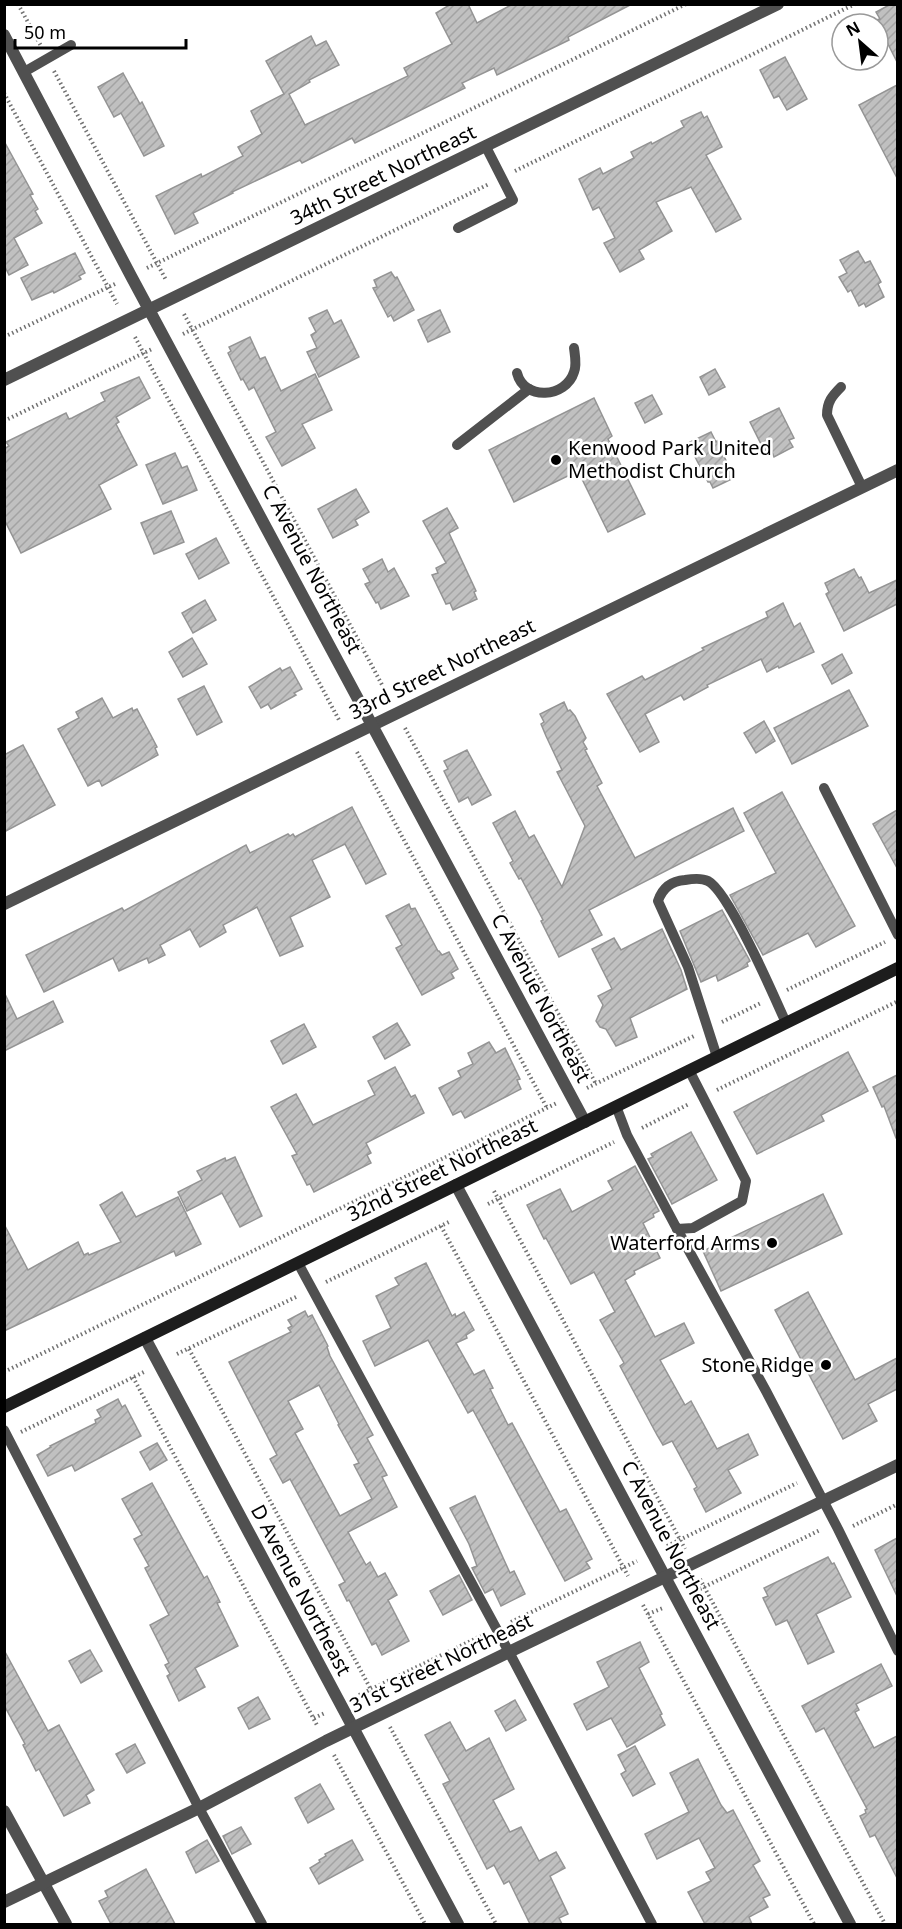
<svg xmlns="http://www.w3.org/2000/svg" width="902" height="1929" font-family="'Noto Sans',sans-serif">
<defs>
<pattern id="building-hatch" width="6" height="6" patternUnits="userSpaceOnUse" patternTransform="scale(1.5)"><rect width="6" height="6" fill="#c0c0c0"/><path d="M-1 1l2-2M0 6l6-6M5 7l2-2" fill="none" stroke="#a3a3a3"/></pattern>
</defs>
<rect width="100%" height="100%" fill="#fff"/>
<g fill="url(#building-hatch)" stroke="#949494" stroke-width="1.5" fill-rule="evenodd">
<polygon points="451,4 468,4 477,23 513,4 632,4 568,37 569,40 497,75 494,68 462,83 465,88 355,143 352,138 302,163 300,160 232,192 233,193 193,213 198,223 175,234 156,196 201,174 202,177 243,156 238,147 262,134 251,111 284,94 266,61 311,36 316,46 326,41 339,65 309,80 310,82 289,94 305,125 408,76 404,68 452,44 436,13"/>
<polygon points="891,4 897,4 897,62 876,20 880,19 876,12"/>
<polygon points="785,57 807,99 787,110 779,96 774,98 760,70"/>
<polygon points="123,73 140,104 142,102 164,146 144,156 121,113 114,117 98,87"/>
<polygon points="897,85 897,178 859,105"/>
<polygon points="701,112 704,118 707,116 722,147 706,155 741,219 716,232 691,187 656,202 672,231 639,250 644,259 620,272 604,243 615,238 599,207 593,210 579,179 600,168 603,174 634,158 631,152 651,142 652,144 684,127 681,121"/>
<polygon points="4,141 33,194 30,195 38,209 35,211 42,223 14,238 28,265 9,275 4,265"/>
<polygon points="858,251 865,263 870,261 881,282 878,284 884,297 866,307 864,303 859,306 851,290 848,292 839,277 847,273 840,260"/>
<polygon points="75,253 85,273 79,276 81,279 54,293 53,291 32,300 21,278"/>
<polygon points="391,272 395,278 397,277 414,310 394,321 391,315 388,317 373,288 377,287 374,280"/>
<polygon points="327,310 334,324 341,320 359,357 319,377 307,352 317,348 311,335 316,332 309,318"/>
<polygon points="440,310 450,332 428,342 418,320"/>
<polygon points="250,337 260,359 265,357 281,391 315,374 332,410 302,424 315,448 282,466 266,437 276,432 254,387 249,390 243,379 241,380 228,353 231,351 229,347"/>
<polygon points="715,369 725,387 709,395 700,377"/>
<polygon points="139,377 150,398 116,417 119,422 116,424 137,465 99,485 111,509 21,553 4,519 4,449 9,446 6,442 66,413 69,419 72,418 105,401 101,393"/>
<polygon points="652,395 662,414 645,423 635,403"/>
<polygon points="594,398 612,436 608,439 645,514 608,532 578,471 514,502 489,450"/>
<polygon points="779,408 794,438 789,440 793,447 774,457 771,449 765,452 750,422"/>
<polygon points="711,432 716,442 717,441 734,478 713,488 710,482 708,482 693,453 696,452 690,442"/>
<polygon points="175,453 182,468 187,466 197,490 163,504 146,465"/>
<polygon points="356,489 369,512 355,520 358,525 333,538 318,509"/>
<polygon points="447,508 458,528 449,533 476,591 474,592 477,599 453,610 450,603 446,604 432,575 438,573 436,568 446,563 423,521"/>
<polygon points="171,511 184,542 154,554 141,523"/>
<polygon points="216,538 229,563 199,579 186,554"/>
<polygon points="382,559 388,572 394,568 409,596 381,609 378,602 376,603 365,584 370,582 363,569"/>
<polygon points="854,569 859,578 861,577 869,593 897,580 897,604 844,631 826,594 829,592 825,583"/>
<polygon points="205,600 216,620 193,633 182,613"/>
<polygon points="783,603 794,627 800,623 814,652 779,668 778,666 767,672 761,659 707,685 708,687 684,700 681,695 645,714 659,742 640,752 607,694 642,676 645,680 704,650 702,648 768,617 766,612"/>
<polygon points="192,638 207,664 183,677 169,652"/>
<polygon points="842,654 852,673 832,684 822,665"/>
<polygon points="290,667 302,689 294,693 296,695 271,709 268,704 261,708 249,687 280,668 282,671"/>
<polygon points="204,686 222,722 197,735 178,699"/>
<polygon points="849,690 868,726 792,764 774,728"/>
<polygon points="102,698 113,718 132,708 133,711 137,709 157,747 155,748 158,755 102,786 99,780 88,786 58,729 79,718 76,712"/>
<polygon points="564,702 568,711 570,710 575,716 586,738 583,742 587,749 585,750 602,783 597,786 635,858 733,808 744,831 589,910 602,935 559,957 541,921 543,920 521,878 519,879 510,863 513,861 493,823 515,811 529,838 534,835 562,887 585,826 557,772 562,770 546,736 541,724 544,722 540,714"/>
<polygon points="764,721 775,741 756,753 744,733"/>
<polygon points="23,745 55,805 4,832 4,755"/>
<polygon points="467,750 491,795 472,805 468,797 459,802 444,771 448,769 444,761"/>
<polygon points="782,792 855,926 816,947 808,933 763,955 730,895 776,873 744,813"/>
<polygon points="352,807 386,874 366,884 345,844 312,860 330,897 290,917 303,946 280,956 257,907 223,925 226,932 200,947 190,929 160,945 165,955 149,963 147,958 119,971 113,958 44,992 26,955 122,908 124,911 246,845 250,853 288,834 290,836 293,834 295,837"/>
<polygon points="897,810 897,868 873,824"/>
<polygon points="409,904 411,909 415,908 438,951 439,951 442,955 449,952 458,969 451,973 454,978 422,995 396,948 402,945 386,916"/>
<polygon points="722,910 750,961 747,963 748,966 718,981 716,975 701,982 680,931"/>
<polygon points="662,929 681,970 687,989 630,1018 637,1037 616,1046 606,1029 600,1027 596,1021 603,1005 598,996 612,989 592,949 614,938 621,950"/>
<polygon points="4,992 17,1019 53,1001 63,1022 4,1051"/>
<polygon points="397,1023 410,1045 385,1059 373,1037"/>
<polygon points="304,1024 316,1047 283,1064 271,1041"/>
<polygon points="489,1042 496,1053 505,1048 520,1079 517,1080 521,1089 465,1118 461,1111 453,1115 439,1088 461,1077 458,1071 473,1064 468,1053"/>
<polygon points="848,1052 868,1091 821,1115 824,1121 757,1154 734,1112"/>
<polygon points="395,1067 411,1097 415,1095 424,1113 366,1143 371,1153 367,1155 371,1163 314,1192 310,1184 307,1185 292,1156 297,1154 271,1107 296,1094 313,1125 375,1095 368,1081"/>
<polygon points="897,1075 897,1138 896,1138 884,1106 882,1107 873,1087"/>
<polygon points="691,1132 717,1180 672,1204 648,1159 653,1157 651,1154"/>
<polygon points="235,1157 262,1216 240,1227 222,1193 187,1211 178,1192 202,1180 197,1171 225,1158 226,1161"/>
<polygon points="635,1166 659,1211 653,1214 654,1217 643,1223 660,1258 634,1271 635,1274 625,1280 655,1337 684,1323 694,1343 660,1360 685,1405 691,1401 717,1449 748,1434 758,1455 728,1470 741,1493 706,1512 694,1489 697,1487 672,1441 663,1445 657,1435 620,1366 624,1363 600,1320 615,1312 594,1272 571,1284 546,1238 544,1239 527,1205 560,1189 572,1212 613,1190 608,1181"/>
<polygon points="122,1192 136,1217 178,1197 201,1244 176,1256 174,1251 4,1331 4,1224 28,1270 78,1242 84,1255 88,1253 89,1255 121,1242 100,1205"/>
<polygon points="823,1194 842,1234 721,1291 703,1251"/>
<polygon points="426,1263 452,1316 455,1314 456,1317 464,1312 474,1330 466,1335 467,1338 456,1343 474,1375 484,1370 493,1388 490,1389 508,1425 512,1423 560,1512 566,1509 592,1559 586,1562 590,1568 565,1581 473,1410 468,1413 428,1340 375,1366 363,1341 391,1328 376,1296 399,1285 395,1278"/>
<polygon points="808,1292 855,1380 897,1358 897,1389 868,1404 877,1421 843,1439 775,1310"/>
<path d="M305,1311l3,6 4,-2 16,31 -1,1 3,9 43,79 -6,3 20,37 -5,2 15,30 -49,25 18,33 4,-3 8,15 7,-4 12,22 -9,5 21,41 -27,14 -6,-12 -4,2 -23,-45 -2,1 -8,-16 6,-3 -55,-103 -7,4 -13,-24 7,-4 -48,-93 62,-30 -3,-4 4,-2 -4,-6zM319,1385l20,39 -1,1 21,38 -5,2 18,34 -32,17 -45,-83 8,-4 -15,-28z"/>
<polygon points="118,1399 122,1407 125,1405 141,1436 75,1471 72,1465 48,1476 37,1455 51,1447 50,1446 96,1423 95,1420 101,1417 97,1410"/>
<polygon points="157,1443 167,1460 150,1470 140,1452"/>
<polygon points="152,1483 204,1578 207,1576 220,1602 217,1603 238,1646 195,1668 205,1687 179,1701 167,1676 170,1674 165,1665 169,1663 150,1625 169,1615 145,1568 149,1566 134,1539 142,1535 122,1499"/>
<polygon points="475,1496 510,1573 514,1571 525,1594 501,1606 493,1589 485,1593 472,1568 477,1566 469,1544 450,1508"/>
<polygon points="897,1538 897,1596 875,1550"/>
<polygon points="828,1557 832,1564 834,1563 851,1597 816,1614 834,1652 808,1664 787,1620 776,1625 763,1598 768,1596 764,1588"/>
<polygon points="459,1575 472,1600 443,1615 430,1591"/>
<polygon points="640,1642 649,1662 639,1668 662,1714 660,1715 665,1725 627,1747 611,1718 587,1730 574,1704 609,1687 597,1662"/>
<polygon points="4,1650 48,1731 59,1725 94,1790 86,1795 90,1803 64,1816 39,1769 36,1771 23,1745 25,1744 4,1705"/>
<polygon points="90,1650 102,1671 81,1683 69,1661"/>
<polygon points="881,1664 892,1686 856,1704 859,1710 855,1712 874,1748 897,1736 897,1878 875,1835 870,1837 860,1816 866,1813 865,1810 867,1809 824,1728 816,1732 802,1706"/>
<polygon points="258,1697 270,1719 249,1729 238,1708"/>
<polygon points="515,1700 526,1720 506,1731 495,1711"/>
<polygon points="450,1722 466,1751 489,1738 514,1789 493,1800 510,1832 521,1827 539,1861 556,1852 565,1868 550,1876 568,1914 559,1918 562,1924 530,1924 509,1881 504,1884 494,1865 487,1869 443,1784 450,1781 425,1735"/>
<polygon points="135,1744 145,1763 127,1773 116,1754"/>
<polygon points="635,1746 655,1784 633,1796 621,1774 626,1771 618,1755"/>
<polygon points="698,1759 721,1805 727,1813 733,1810 760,1861 753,1865 770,1895 763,1898 768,1907 749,1917 752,1924 705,1924 688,1892 711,1881 706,1872 715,1868 699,1838 657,1859 645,1834 689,1812 670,1773"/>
<polygon points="320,1784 334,1809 308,1823 295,1798"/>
<polygon points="241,1827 251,1844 232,1854 223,1836"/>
<polygon points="207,1840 219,1861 196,1873 186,1852"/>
<polygon points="352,1840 363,1860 319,1884 310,1868 320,1862 319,1860 326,1856 325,1854"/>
<polygon points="146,1869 175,1924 111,1924 99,1901 108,1897 105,1891"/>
</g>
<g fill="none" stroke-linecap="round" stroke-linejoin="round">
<g stroke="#727272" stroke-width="4" stroke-dasharray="1.5 3" stroke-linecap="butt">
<polyline points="18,4 41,46"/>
<polyline points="54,71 166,280"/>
<polyline points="4,93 117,304"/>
<polyline points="515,171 855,4"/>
<polyline points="147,268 686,4"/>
<polyline points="184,314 388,696"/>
<polyline points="183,334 489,184"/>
<polyline points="4,337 117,283"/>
<polyline points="135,337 339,720"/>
<polyline points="4,421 152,349"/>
<polyline points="405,728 596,1084"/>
<polyline points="357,752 547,1108"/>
<polyline points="787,990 885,942"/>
<polyline points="722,1022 761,1003"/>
<polyline points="587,1088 694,1036"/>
<polyline points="717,1090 898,1001"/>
<polyline points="642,1128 689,1104"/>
<polyline points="494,1191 685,1549"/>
<polyline points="488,1204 614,1142"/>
<polyline points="441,1226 628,1576"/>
<polyline points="326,1282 451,1221"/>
<polyline points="189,1349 376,1699"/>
<polyline points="177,1354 298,1296"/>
<polyline points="4,1372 557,1103"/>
<polyline points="133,1377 318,1727"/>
<polyline points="21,1432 144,1372"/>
<polyline points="853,1526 898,1504"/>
<polyline points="667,1546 797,1483"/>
<polyline points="700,1579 885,1924"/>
<polyline points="692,1593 820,1530"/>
<polyline points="643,1605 814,1924"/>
<polyline points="648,1614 663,1608"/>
<polyline points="511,1622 637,1561"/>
<polyline points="359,1695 483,1635"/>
<polyline points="314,1718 325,1713"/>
<polyline points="390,1727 496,1924"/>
<polyline points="334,1755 425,1924"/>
</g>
<g stroke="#505050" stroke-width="10">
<polyline points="24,72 71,45"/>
<polyline points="458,228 513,200 486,147"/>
<path d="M517,373c7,28 49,25 57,-1 3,-7 1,-16 0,-24"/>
<path d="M841,387c-9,9 -14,15 -14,28l35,72"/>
<polyline points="457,445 529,389"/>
<polyline points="824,788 898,935"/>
<path d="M717,1057l-29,-90 -30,-66c4,-12 13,-20 27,-21 6,-1 17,-2 23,1 21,11 66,115 78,142"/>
<polyline points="616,1106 627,1135 677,1229 693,1228 742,1201 746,1181 689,1070"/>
<polyline points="677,1229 766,1391 838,1529 898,1651"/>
<polyline points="298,1263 509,1652 652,1924"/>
<polyline points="4,1430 199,1808 262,1924"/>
</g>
<g stroke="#505050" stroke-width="12">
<polyline points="4,380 778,4"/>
<polyline points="4,904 898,470"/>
<polyline points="456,1185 850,1924"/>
<polyline points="145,1338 458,1924"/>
<polyline points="4,1811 66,1924"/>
<polyline points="4,1902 199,1808 326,1741 509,1652 898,1465"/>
</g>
<polyline stroke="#505050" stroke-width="12" points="4,35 131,276 585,1122"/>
<polyline stroke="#1d1d1d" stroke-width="12" points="4,1407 898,968"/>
</g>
<g fill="#000" stroke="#fff" stroke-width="2">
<circle cx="556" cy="460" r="6"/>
<circle cx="772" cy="1243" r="6"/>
<circle cx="826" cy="1365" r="6"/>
</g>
<g text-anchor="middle" stroke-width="5" stroke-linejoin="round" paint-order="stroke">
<g font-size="20" fill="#000" stroke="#fff">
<text transform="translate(383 175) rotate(-26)" y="7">34th Street Northeast</text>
<text transform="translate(312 569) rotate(62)" y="7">C Avenue Northeast</text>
<text transform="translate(442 669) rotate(-26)" y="7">33rd Street Northeast</text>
<text transform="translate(541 998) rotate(62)" y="7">C Avenue Northeast</text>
<text transform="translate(442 1170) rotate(-26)" y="7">32nd Street Northeast</text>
<text transform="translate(671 1545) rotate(62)" y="7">C Avenue Northeast</text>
<text transform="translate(301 1590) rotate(62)" y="7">D Avenue Northeast</text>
<text transform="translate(441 1663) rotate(-26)" y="7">31st Street Northeast</text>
</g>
<g font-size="20" fill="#000" stroke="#fff" text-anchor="end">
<text x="568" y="455" text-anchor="start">Kenwood Park United<tspan x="568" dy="23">Methodist Church</tspan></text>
<text x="760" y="1250">Waterford Arms</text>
<text x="814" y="1372">Stone Ridge</text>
</g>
</g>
<rect width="902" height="1929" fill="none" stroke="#000000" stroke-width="12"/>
<g transform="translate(860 42) rotate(332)"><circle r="28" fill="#ffffff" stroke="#999999" stroke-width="1.5"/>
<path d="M0-4.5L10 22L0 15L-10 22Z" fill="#000000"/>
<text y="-9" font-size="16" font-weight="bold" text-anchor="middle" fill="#000000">N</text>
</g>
<path d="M15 39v9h171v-9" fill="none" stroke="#000000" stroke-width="3"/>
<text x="24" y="39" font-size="18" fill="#000000" stroke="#ffffff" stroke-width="4.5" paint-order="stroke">50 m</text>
</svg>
